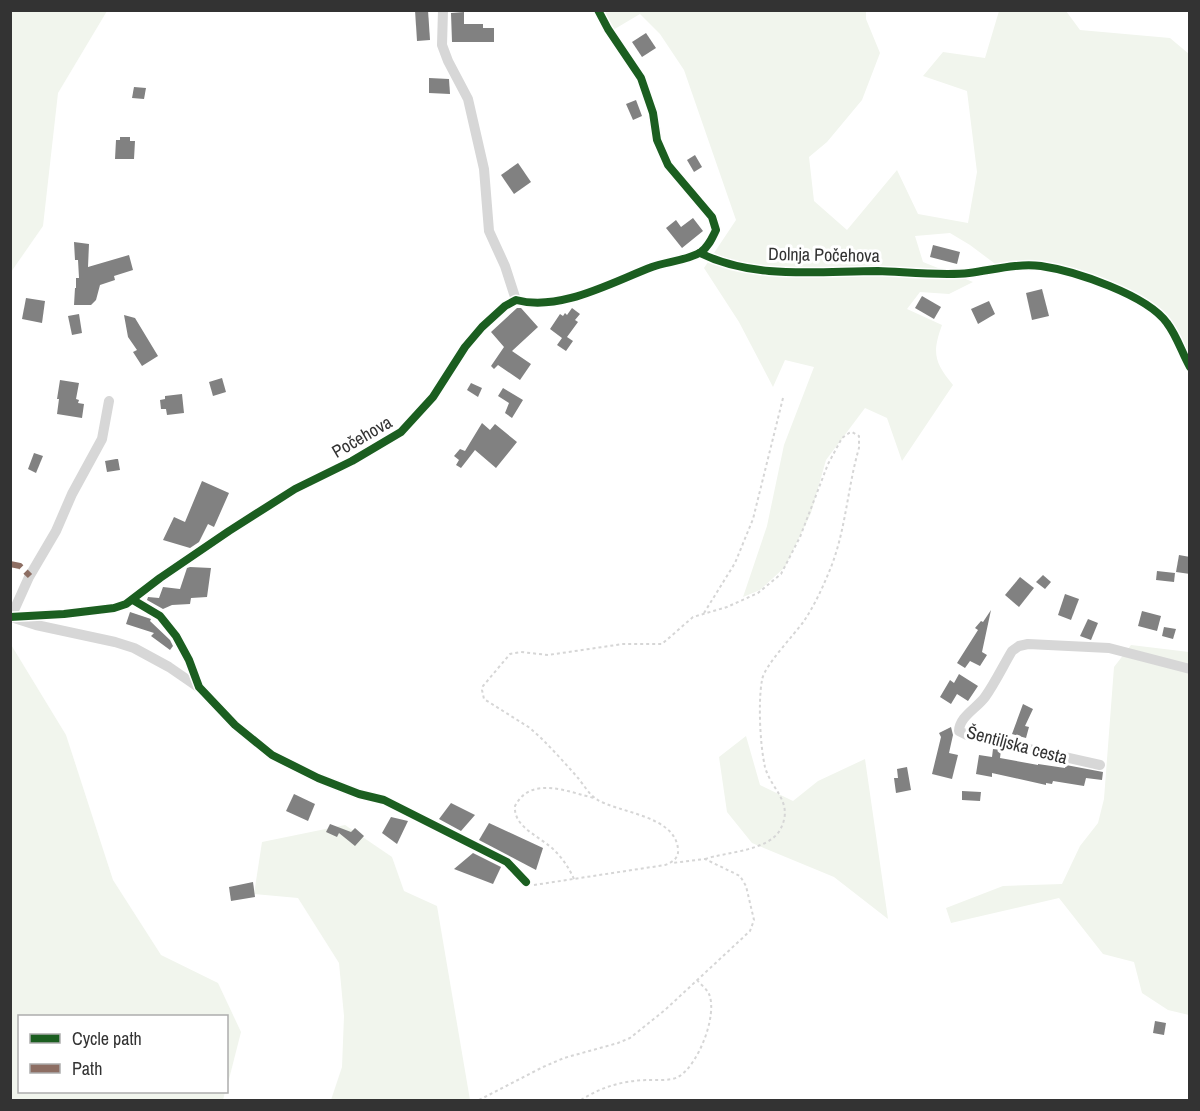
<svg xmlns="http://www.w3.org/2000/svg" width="1200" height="1111" font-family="'Archivo Narrow',sans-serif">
<rect width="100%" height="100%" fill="#fff"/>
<g fill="#f1f5ed">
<polygon points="11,10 107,11 58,93 43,226 11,272"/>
<path d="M604,11h262v8l14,34 -18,47 -35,42 -18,15 5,44 33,29 50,-60 21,44 50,9 9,-51 -10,-81 -44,-15 20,-24 42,6 14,-47h67l14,19 90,8 19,16v308l-20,-42 -85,-45 -86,-9 -28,-21 -20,-12 -35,3 8,26 50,20 -24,12 -29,-2 -13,17 35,16c-10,28 -8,37 11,60l-51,76 -15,-43 -22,-10 -39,52 -15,53 -26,54 -25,23 -17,7 24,-71 17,-81 30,-78 -29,-7 -12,27 -34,-65 -35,-54 32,-48 -52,-150 -24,-36 -20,-20 -27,16z"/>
<polygon points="10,643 66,735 113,880 161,955 218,983 241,1032 227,1087 226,1016 20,1016 20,1092 225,1092 223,1100 11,1100"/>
<polygon points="1131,645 1189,652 1189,1015 1168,1010 1142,993 1134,962 1103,954 1059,898 951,923 946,908 1003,886 1062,884 1080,846 1098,823 1104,799 1114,667"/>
<polygon points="746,736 760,785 793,801 818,781 865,759 888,919 834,877 752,843 727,812 719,757"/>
<polygon points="345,825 392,857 404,891 437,906 470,1100 331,1100 342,1067 344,1016 339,963 298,898 254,894 262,842"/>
</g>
<g fill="#818181">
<polygon points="415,10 428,10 430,40 417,41"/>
<polygon points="464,12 464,24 483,24 483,28 494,28 494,42 452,42 451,13"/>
<polygon points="646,33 656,48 642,57 632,42"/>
<polygon points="429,78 449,79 450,94 429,93"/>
<polygon points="134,87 146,88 144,99 132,98"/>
<polygon points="636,100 642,116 633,120 626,104"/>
<polygon points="120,137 130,137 130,141 135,141 134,159 115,159 116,140 120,140"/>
<polygon points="695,155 702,167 694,172 687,160"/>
<polygon points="518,163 531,182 514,194 501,175"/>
<polygon points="693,218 703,231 682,248 666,228 676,220 681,227"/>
<polygon points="74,242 89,244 88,267 129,255 133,270 114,276 115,280 100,285 96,300 91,305 74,305 75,288 76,288 76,278 79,278 78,260 75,260"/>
<polygon points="933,245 960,252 957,264 930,257"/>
<polygon points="1042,289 1049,316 1032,320 1026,293"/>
<polygon points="922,296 941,307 934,319 915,308"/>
<polygon points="26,298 45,301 42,323 22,319"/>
<polygon points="989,301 995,314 978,324 971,309"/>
<polygon points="517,308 521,308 538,327 512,351 531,364 520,380 498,365 494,369 491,366 504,347 491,332"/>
<polygon points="572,308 580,314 575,320 578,322 567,337 573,341 566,351 557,345 562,338 550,329 560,314 563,316 565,313 567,315"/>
<polygon points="79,314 82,333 72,335 68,316"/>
<polygon points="124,315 135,318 158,356 142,366 133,352 137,350 128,337"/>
<polygon points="222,378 226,392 213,396 209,382"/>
<polygon points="60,380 79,383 76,399 79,400 78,403 84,404 82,418 57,414 59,399 57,399"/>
<polygon points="471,383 482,388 478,397 467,390"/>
<polygon points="503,388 523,400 512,418 505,413 509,403 498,396"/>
<polygon points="182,394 184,413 167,415 166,409 161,409 160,400 165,399 165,396"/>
<polygon points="482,423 490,430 495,424 517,442 496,468 475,450 461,468 456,465 459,460 454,456 460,449 465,451"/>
<polygon points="34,453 43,456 36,473 28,469"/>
<polygon points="116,459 118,459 120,470 107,472 105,461"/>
<polygon points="202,481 229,493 214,527 208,524 199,542 190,548 163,540 174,517 185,522"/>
<polygon points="1179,555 1190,557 1190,574 1176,572"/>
<polygon points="190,567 211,568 207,597 191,598 190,604 172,605 163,609 147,600 148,597 159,598 163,587 180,589 187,568"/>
<polygon points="1157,571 1175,573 1174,582 1156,580"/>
<polygon points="1043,575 1051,582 1045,589 1036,582"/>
<polygon points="1020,577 1034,588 1019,607 1005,595"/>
<polygon points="1065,594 1079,599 1071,620 1058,615"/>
<polygon points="991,610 982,652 987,655 980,666 970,661 965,668 957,663 978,630 975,628 981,621 983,622"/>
<polygon points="1142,611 1161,616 1157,631 1138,626"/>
<polygon points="130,612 151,619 150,621 170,640 173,646 170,650 151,636 154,633 126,624"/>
<polygon points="1088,619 1098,623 1091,640 1080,636"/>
<polygon points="1164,627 1176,629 1173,639 1162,636"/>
<polygon points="959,674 978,686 968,701 957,694 951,704 940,697 950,680 954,683"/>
<polygon points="1023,704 1033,709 1025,726 1029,727 1026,738 1012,734"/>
<polygon points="951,727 953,735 949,753 958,755 952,779 932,774 941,737 939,733"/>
<polygon points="993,749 1001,750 1000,758 1038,765 1038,764 1065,768 1066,765 1103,772 1102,780 1086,778 1084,786 1053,781 1052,784 1046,783 1046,785 992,773 992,777 976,774 979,755 992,757"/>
<polygon points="907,767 911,790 896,793 894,778 898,778 897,769"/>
<polygon points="962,791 981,792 980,801 962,800"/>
<polygon points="294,794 315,804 308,821 286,811"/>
<polygon points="451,803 475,815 461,831 439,819"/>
<polygon points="391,817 408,821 397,844 382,833"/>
<polygon points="489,823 543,848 536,870 479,840"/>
<polygon points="330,824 351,832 355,828 364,836 355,846 339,833 337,837 326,832"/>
<polygon points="473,853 501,867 493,884 454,869"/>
<polygon points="253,882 255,897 231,901 229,887"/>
<polygon points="1155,1021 1166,1023 1164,1035 1153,1033"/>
</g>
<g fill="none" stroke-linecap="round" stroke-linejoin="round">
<g stroke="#d6d6d6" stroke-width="2" stroke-dasharray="3 3" stroke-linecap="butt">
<polyline points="704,613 735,563 753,519 783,398"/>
<path d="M574,879c-5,-11 -11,-20 -19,-28 -13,-14 -42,-23 -40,-45 16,-31 53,-14 79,-8"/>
<path d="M534,885l131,-20c8,-3 14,-7 13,-16 -3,-34 -60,-36 -82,-50 -7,-5 -13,-15 -18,-21 -12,-14 -25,-28 -38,-41l-10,-9 -46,-29 -2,-9 1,-4 27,-32 11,-2 27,3 75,-11h39l31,-27 34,-10 31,-14 23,-19 19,-37 28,-73 14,-26 7,-5 3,-1 7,4v12c-12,41 -13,84 -30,124 -7,17 -15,34 -25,49 -10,14 -40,45 -42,59 -4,22 -2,65 3,87 6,23 30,35 15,63 -12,21 -54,22 -75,29"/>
<polyline points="479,1100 543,1067 564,1058 618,1043 630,1038 665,1010 750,931 754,920 746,886 740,876 705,859 672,863"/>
<path d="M581,1100c20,-13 41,-19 65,-20 10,0 24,1 32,-3 20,-11 40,-62 31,-83 -2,-5 -8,-9 -12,-14"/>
</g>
<g stroke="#d7d7d7" stroke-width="10">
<polyline points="443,10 442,45 448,61 468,99 484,169 489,231 505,266 516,300"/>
<path d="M700,253c54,27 119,18 178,18 28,1 65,5 91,2 24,-3 48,-10 72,-7 34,5 106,29 126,57 10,13 15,30 23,44"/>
<polyline points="109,401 102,439 72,494 56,531 29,577 11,617 36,625 115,642 134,648 169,667 198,687"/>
<polyline points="133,600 160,616 176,636 189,660 199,687 235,725 272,755 318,778 359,794 384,800 507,862 526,882"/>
<path d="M10,617l54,-3 50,-6 12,-4 34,-26 69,-47 66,-42 57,-28 49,-29 32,-35 32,-50 17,-20 23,-21 11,-6c44,12 96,-18 136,-33 14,-5 37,-7 49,-15 8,-6 11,-14 15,-22l-4,-13 -44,-52 -11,-25 -4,-27 -12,-35 -33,-49 -10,-19"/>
<path d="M1100,765l-133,-30 -8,-4c0,-14 18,-23 26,-34 10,-14 18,-31 27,-46l7,-5 9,-2 81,4 81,21"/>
</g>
<polyline stroke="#8d6e63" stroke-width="6" stroke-dasharray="12 6" stroke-linecap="butt" points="10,564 20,566 30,576"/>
<g stroke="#fff" stroke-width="11">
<g id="cycleway">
<path d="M700,253c54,27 119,18 178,18 28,1 65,5 91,2 24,-3 48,-10 72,-7 34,5 106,29 126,57 10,13 15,30 23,44"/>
<polyline points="133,600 160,616 176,636 189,660 199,687 235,725 272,755 318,778 359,794 384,800 507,862 526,882"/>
<path d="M10,617l54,-3 50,-6 12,-4 34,-26 69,-47 66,-42 57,-28 49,-29 32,-35 32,-50 17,-20 23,-21 11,-6c44,12 96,-18 136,-33 14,-5 37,-7 49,-15 8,-6 11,-14 15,-22l-4,-13 -44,-52 -11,-25 -4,-27 -12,-35 -33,-49 -10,-19"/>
</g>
</g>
<use href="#cycleway" stroke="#1b5e20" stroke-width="8"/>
</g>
<g text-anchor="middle" stroke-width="6" stroke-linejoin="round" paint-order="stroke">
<g font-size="18" fill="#333" stroke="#fff">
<text transform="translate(824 255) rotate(1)" y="6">Dolnja Počehova</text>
<text transform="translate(362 437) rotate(-30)" y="6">Počehova</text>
<text transform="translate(1017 745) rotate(15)" y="6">Šentiljska cesta</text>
</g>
</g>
<rect width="1200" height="1111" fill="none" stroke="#333333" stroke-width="24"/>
<rect x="18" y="1015" width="210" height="78" fill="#ffffff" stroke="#adadad" stroke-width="1.5"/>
<rect x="30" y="1034" width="30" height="9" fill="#1b5e20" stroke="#adadad" stroke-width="1.5"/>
<text x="72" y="1045" font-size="18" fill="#333333">Cycle path</text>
<rect x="30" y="1064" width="30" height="9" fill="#8d6e63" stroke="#adadad" stroke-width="1.5"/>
<text x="72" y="1075" font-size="18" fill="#333333">Path</text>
</svg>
